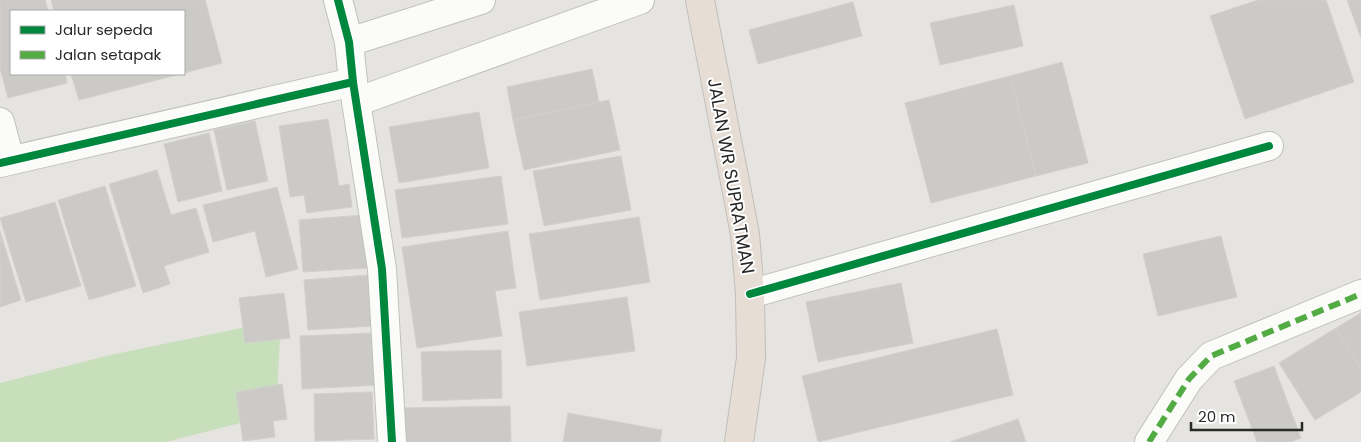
<svg xmlns="http://www.w3.org/2000/svg" width="1361" height="442" font-family="Poppins,sans-serif">
<rect width="100%" height="100%" fill="#e6e4e0"/>
<polygon fill="#c8dfbc" points="281,320 276,414 166,442 0,442 0,383 110,355"/>
<g fill="#cbcac7" stroke="#d1d0cc">
<polygon points="0,0 45,0 48,11 11,11 11,74 65,74 67,83 8,98 0,68"/>
<polygon points="51,0 205,0 222,63 184,73 184,11 54,11"/>
<polygon points="1258,0 1326,0 1354,82 1245,119 1210,16"/>
<polygon points="1347,0 1361,0 1361,38"/>
<polygon points="853,2 862,36 758,64 749,30"/>
<polygon points="1014,5 1023,46 940,65 930,23"/>
<polygon points="1062,62 1088,163 1036,176 1010,76"/>
<polygon points="592,69 599,102 513,120 507,87"/>
<polygon points="71,74 180,74 79,100"/>
<polygon points="1010,76 1036,176 931,203 905,103"/>
<polygon points="609,100 620,150 524,170 513,120"/>
<polygon points="479,112 489,168 399,183 389,127"/>
<polygon points="328,119 339,186 349,184 352,207 307,213 304,195 290,197 279,126"/>
<polygon points="255,121 268,181 227,190 214,130"/>
<polygon points="209,133 222,191 178,202 164,144"/>
<polygon points="621,156 631,210 544,226 533,171"/>
<polygon points="157,170 171,215 196,208 209,252 164,266 170,284 143,293 109,184"/>
<polygon points="501,176 508,224 402,238 395,190"/>
<polygon points="105,186 136,286 89,300 58,200"/>
<polygon points="277,187 298,269 266,277 255,231 213,242 203,205"/>
<polygon points="55,202 81,286 26,302 0,218"/>
<polygon points="363,215 367,268 303,272 299,220"/>
<polygon points="639,217 650,282 540,300 529,234"/>
<polygon points="0,231 21,300 0,307"/>
<polygon points="508,231 516,288 495,291 502,336 417,348 402,247"/>
<polygon points="1221,236 1237,297 1158,316 1143,254"/>
<polygon points="369,275 373,326 308,330 304,280"/>
<polygon points="901,283 913,343 818,362 806,302"/>
<polygon points="284,293 290,338 245,343 239,298"/>
<polygon points="627,297 635,351 527,366 519,312"/>
<polygon points="1361,313 1361,369 1336,328"/>
<polygon points="1336,328 1361,369 1361,392 1315,420 1279,363"/>
<polygon points="997,329 1013,395 818,442 802,376"/>
<polygon points="375,333 378,385 302,389 300,336"/>
<polygon points="501,350 502,398 423,401 421,352"/>
<polygon points="1274,366 1301,438 1291,442 1257,442 1234,381"/>
<polygon points="282,384 287,419 273,421 275,437 243,441 236,392"/>
<polygon points="372,392 374,439 315,441 314,394"/>
<polygon points="510,406 511,442 405,442 404,408"/>
<polygon points="568,413 662,430 660,442 563,442"/>
<polygon points="1018,419 1026,442 950,442"/>
</g>
<g fill="none" stroke-linecap="round" stroke-linejoin="round">
<g stroke="#c1c0c0" stroke-width="30">
<g id="minor">
<polyline points="338,0 349,42 353,82 382,269 392,442"/>
<polyline points="349,42 481,0"/>
<polyline points="356,102 640,0"/>
<polyline points="0,122 10,160"/>
<polyline points="0,163 353,82"/>
<polyline points="750,294 1269,146"/>
<polyline points="1149,442 1189,379 1211,356 1361,294"/>
</g>
</g>
<g stroke="#bfbebd" stroke-width="30">
<polyline id="highway" points="700,0 745,234 750,294 751,358 739,442"/>
</g>
<use href="#minor" stroke="#fbfbfa" stroke-width="28"/>
<use href="#highway" stroke="#e6ddd5" stroke-width="28"/>
<polyline stroke="#53ab44" stroke-width="6" stroke-dasharray="12 6" stroke-linecap="butt" points="1149,442 1189,379 1211,356 1361,294"/>
<g stroke="#fff" stroke-width="11">
<g id="cycleway">
<polyline points="338,0 349,42 353,82 382,269 392,442"/>
<polyline points="0,163 353,82"/>
<polyline points="750,294 1269,146"/>
</g>
</g>
<use href="#cycleway" stroke="#00873e" stroke-width="8"/>
</g>
<g text-anchor="middle" stroke-width="4" stroke-linejoin="round" paint-order="stroke">
<g font-size="18" fill="#292929" stroke="#fff">
<text transform="translate(731 176) rotate(80)" y="6">JALAN WR SUPRATMAN</text>
</g>
</g>
<rect x="10" y="10" width="175" height="65" fill="#ffffff" stroke="#a9a9a9"/>
<rect x="20" y="26" width="25" height="8" fill="#00873e" stroke="#a9a9a9"/>
<text x="55" y="35" font-size="15" fill="#292929">Jalur sepeda</text>
<rect x="20" y="51" width="25" height="8" fill="#53ab44" stroke="#a9a9a9"/>
<text x="55" y="60" font-size="15" fill="#292929">Jalan setapak</text>
<path d="M1191 422v8h111v-8" fill="none" stroke="#292929" stroke-width="2.5"/>
<text x="1198" y="422" font-size="15" fill="#292929" stroke="#ffffff" stroke-width="4" paint-order="stroke">20 m</text>
</svg>
